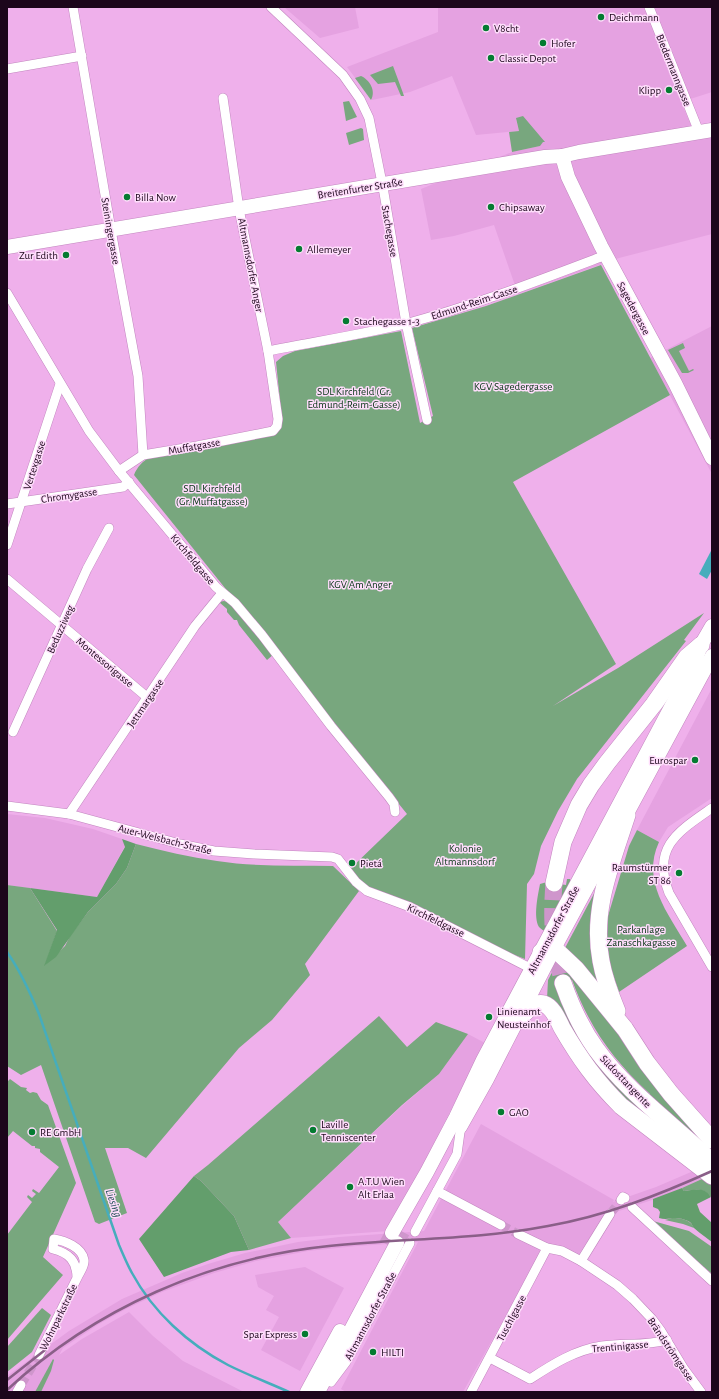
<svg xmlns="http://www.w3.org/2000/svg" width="719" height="1399" font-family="'Alegreya Sans',sans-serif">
<rect width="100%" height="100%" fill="#efb0eb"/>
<g fill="#e5a2e1">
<polygon points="284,7 355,7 359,28 320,38"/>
<polygon points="438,7 712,7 712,92 681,102 693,130 712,131 712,234 619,258 518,294 494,225 454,236 431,240 421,189 512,152 540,146 516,119 519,131 476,135 452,76 410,92 372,100 347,67 438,32"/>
<polygon points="712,326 712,474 650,358"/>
<polygon points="712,688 712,798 668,827 659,842 637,830"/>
<polygon points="7,814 45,818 93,829 122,839 125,846 97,897 7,885"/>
<polygon points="468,1034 485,1043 389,1231 291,1238 278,1222 402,1106 439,1074"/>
<polygon points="481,1124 614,1200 613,1202 656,1187 712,1163 712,1174 687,1186 658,1198 604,1216 577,1257 546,1244 463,1392 346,1392 341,1389 418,1242 357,1246 308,1251 256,1261 214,1273 162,1292 126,1309 99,1324 63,1348 59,1355 82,1339 129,1312 153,1336 183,1361 244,1392 7,1392 7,1386 8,1385 7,1383 7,1376 69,1331 122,1299 182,1273 208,1264 245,1253 298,1242 339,1237 424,1231"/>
<polygon points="305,1267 344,1288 300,1371 261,1350 279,1317 266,1310 274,1296 258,1287 255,1275"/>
</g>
<g fill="#78a77e">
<polygon points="393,66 403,93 404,96 401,96 395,82 378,84 370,75"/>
<path d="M361,76c9,4 15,15 10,24l-16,-22z"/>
<polygon points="349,101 357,117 346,121 343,102"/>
<polygon points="523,116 545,142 543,142 540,146 512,152 509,132 519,131 516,118"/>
<polygon points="361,128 363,129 364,140 349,145 346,133"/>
<path d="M601,265l69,130 -157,87 103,182 -63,42 65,-38 86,-55 -20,27 2,1 -109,138 -19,32 -17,35 -7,28 -7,10 -2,75 -29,-11 -128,-59 -18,-20 57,-55 -273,-339c3,-8 9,-14 16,-18l124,-24 8,-12 -6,-59 7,-6 12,-5 106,-20 19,92 13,-7 -21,-88 74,-22z"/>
<polygon points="683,343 685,348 679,351 689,371 693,369 694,370 688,373 682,373 668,350"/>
<polygon points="224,601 232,603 274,654 267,660 239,625 237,620 234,620 227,612 227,609 219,602"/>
<path d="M637,830l22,12c-18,39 9,71 28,104l-68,46 -9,-26 -3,-25 1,-25 21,-70z"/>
<path d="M136,844c27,7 54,13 81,17 38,6 77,4 116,5l26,25 -54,73 5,11 -38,45 -33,28 -93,110 -18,-10h-23l22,65 -28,11 -4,-2 -54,-157 -20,10 -14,-9v-181l23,3 27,43 -12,34 20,-19 5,-10 18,-24 28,-28 11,-16z"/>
<path d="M567,879h3l2,7 -25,46c-3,-1 -6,-3 -8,-5 -6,-10 -1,-32 1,-43l7,-2 19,3z"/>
<polygon points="597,888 597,984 565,948"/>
<path d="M559,959l47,56 27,42 42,52 37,41v5l-64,-58 2,-3c-38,-35 -60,-66 -78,-114l-15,5 8,22 130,146 -81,-60 -67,-94 1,-19z"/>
<polygon points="379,1016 407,1047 436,1022 468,1034 439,1074 402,1105 278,1222 291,1238 249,1250 234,1216 201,1181 194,1176 208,1165"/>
<polygon points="10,1079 21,1087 27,1088 26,1090 30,1093 33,1092 37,1093 41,1100 48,1105 76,1183 43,1257 63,1275 7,1340 7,1235 32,1202 27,1197 28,1195 32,1198 36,1194 32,1191 33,1189 39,1193 59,1167 40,1152 40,1149 35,1148 35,1146 32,1146 13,1131 7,1138 7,1082"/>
<path d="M702,1179l10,6v12h-1c-7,-10 -16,-7 -27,-6l-2,-3z"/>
<path d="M672,1218c9,0 19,2 22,10l-11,-4 -18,-4z"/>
<polygon points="653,1221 689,1231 712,1247 712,1274 704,1267 702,1267"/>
<polygon points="42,1308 51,1315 32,1352 7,1372 7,1347"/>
<polygon points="53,1359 54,1360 51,1371 41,1392 35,1392"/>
</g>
<g fill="#639e6c">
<polygon points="122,839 136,844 127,868 116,884 88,912 56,957 44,966 57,930 30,888 97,897 125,847"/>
<polygon points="194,1176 201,1181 234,1216 249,1250 231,1252 164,1277 139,1239"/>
<path d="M682,1188l2,3c11,-1 20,-5 27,6l-14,7 3,8 12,11v19c-4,-3 -15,-11 -18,-14 -2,-3 -2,-5 -6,-7 -13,-6 -19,0 -29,-3l1,-6 -2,-3 -5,-2v-8z"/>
</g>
<polygon fill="#46adbc" points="712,549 712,570 707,579 699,574"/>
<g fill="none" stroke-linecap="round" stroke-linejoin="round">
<path stroke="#46adbc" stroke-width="2.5" d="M7,952c14,20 23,40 32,62l80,231c4,9 8,19 13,28 21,39 56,71 96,92 20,10 41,18 61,27"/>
<g stroke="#cf96cc" stroke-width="9" stroke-dasharray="9 4.5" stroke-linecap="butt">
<polyline points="610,1214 621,1200"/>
<polyline points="501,1225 518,1234"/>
<polyline points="21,1385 39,1355"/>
</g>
<g stroke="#cf96cc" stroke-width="14" stroke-dasharray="14 7" stroke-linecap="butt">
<polyline points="397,1243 403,1232"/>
<polyline points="386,1244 392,1233"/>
</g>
<path stroke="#cf96cc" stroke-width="17" stroke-dasharray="17 8" stroke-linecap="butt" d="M554,883c-3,39 -1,63 9,100"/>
<g stroke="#c286bf" stroke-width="10">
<g id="minor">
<polyline points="73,7 111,230 138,376 143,455"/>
<polyline points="271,7 343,75 360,99 369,118 384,193 406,323 427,420"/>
<polyline points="649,7 699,132"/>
<polyline points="7,69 82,56"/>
<polyline points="7,293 89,431 119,471 216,587 235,603 262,635 331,726 389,797 394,804 395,812"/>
<path d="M268,351c45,-9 91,-16 137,-27 68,-18 135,-44 201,-69"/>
<polyline points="119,471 143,455 197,446 273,431 277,426 278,419 268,351 239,209 223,98"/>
<polyline points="7,504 123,487 129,482"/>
<polyline points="7,545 60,384"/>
<polyline points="7,579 148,698"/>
<polyline points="13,732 87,569 109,528"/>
<polyline points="7,806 69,814 180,844 214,851 254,854 332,857 338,859 356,882 367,891 410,907 532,969"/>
<path d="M712,808c-33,23 -61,39 -43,85l43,74"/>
<polyline points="69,814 195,626 222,593"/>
<polyline points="437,1191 501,1225"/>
<polyline points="621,1200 623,1197 625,1198"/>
<polyline points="632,1207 712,1281"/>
<polyline points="415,1232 457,1154 461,1125"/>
<polyline points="518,1234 547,1248 562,1251 581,1261 617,1285 633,1299 652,1319 661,1331 684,1369 701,1392"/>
<polyline points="581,1261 610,1214"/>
<path d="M39,1355l38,-77c2,-5 8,-12 7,-18 -2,-13 -19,-19 -30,-21l-1,10c16,4 24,12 24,29"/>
<path d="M490,1358l40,21c23,-15 45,-29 72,-33 22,-3 44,0 65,-6"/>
<polyline points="325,1379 331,1382 346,1362 410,1243"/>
<polyline points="17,1392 21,1385"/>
<polyline points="471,1392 547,1248"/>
</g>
</g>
<g stroke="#c286bf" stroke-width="15">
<g id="primary">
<polyline points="562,156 568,177 601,246 675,383 712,458"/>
<polyline points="7,247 545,157 562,156 579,152 712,130"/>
<polyline points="460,1127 487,1079 558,941 712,656"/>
<polyline points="392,1233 427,1172 456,1117 483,1060 695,662 701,645 712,626"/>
<polyline points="307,1392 340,1331"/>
<polyline points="318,1392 397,1243"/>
</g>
</g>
<g stroke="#c286bf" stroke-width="18">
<g id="motorway">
<polyline points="554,883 563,842 579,805 591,785 607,763 654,704 687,657 701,645"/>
<polyline points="541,952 551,950 558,952 576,969 625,1029 647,1063 671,1094 712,1140"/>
<path d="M563,983c8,23 18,45 33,66 31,43 78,76 116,113"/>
<path d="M617,1011c-7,-17 -13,-33 -16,-50 -10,-51 11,-99 26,-146"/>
<path d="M517,1021c7,-7 16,-20 27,-17 9,3 14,16 18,24 18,31 34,53 59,78l91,70"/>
</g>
</g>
<use href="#minor" stroke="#fff" stroke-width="9"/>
<use href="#primary" stroke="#fff" stroke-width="14"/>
<use href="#motorway" stroke="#fff" stroke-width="17"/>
<g stroke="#8a5f88" stroke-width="2.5">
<polyline points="7,1380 45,1350"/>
<path d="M7,1390c88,-82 203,-132 322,-144 73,-8 147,-6 219,-20 57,-10 111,-31 164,-55"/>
</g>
</g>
<g fill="#047b31" stroke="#feddfb" stroke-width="1.5">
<circle cx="601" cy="17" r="4"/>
<circle cx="486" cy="28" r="4"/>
<circle cx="543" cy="43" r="4"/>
<circle cx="491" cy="58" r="4"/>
<circle cx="669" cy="90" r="4"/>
<circle cx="127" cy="197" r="4"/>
<circle cx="491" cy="207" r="4"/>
<circle cx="299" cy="249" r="4"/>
<circle cx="66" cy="255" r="4"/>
<circle cx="346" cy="321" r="4"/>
<circle cx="695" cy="760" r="4"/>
<circle cx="352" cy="863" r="4"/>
<circle cx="679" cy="873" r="4"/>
<circle cx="489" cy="1017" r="4"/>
<circle cx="501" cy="1112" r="4"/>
<circle cx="313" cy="1130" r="4"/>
<circle cx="32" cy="1132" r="4"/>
<circle cx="350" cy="1187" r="4"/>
<circle cx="305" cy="1334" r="4"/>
<circle cx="373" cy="1352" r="4"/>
</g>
<g text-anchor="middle" stroke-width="3" stroke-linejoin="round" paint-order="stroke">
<g font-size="11" fill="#1c061b" stroke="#feddfb" text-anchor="start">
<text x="609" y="21">Deichmann</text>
<text x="494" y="32">V8cht</text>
<text x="551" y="47">Hofer</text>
<text x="499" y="62">Classic Depot</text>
<text x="661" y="94" text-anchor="end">Klipp</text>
<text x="135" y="201">Billa Now</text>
<text x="499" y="211">Chipsaway</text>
<text x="307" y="253">Allemeyer</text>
<text x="58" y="259" text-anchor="end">Zur Edith</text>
<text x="354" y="325">Stachegasse 1-3</text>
<text x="687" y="764" text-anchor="end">Eurospar</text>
<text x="360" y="867">Pietá</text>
<text x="671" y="871" text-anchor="end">Raumstürmer<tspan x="671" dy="13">ST 86</tspan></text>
<text x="497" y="1015">Linienamt<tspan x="497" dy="13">Neusteinhof</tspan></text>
<text x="509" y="1116">GAO</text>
<text x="321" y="1128">Laville<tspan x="321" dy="13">Tenniscenter</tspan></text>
<text x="40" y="1136">RE GmbH</text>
<text x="358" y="1185">A.T.U Wien<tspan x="358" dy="13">Alt Erlaa</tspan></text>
<text x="297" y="1338" text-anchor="end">Spar Express</text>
<text x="381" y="1356">HILTI</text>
</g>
<g font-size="11" fill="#1c061b" stroke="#feddfb">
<text transform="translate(674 70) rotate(68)" y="4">Biedermanngasse</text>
<text transform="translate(360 188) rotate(-9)" y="4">Breitenfurter Straße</text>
<text transform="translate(111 231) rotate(80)" y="4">Steiningergasse</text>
<text transform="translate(390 231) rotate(80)" y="4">Stachegasse</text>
<text transform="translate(251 265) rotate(79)" y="4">Altmannsdorfer Anger</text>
<text transform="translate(474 302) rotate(-18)" y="4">Edmund-Reim-Gasse</text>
<text transform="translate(634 308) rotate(62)" y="4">Sagedergasse</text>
<text transform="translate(194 446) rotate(-10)" y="4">Muffatgasse</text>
<text transform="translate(34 465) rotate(-72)" y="4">Vertexgasse</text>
<text transform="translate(69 495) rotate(-8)" y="4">Chromygasse</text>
<text transform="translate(193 559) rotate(50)" y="4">Kirchfeldgasse</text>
<text transform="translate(60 629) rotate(-66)" y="4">Beduzziweg</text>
<text transform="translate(105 662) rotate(40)" y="4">Montessorigasse</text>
<text transform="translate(145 703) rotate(-56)" y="4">Jettmargasse</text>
<text transform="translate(165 839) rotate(14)" y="4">Auer-Welsbach-Straße</text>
<text transform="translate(436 920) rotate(26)" y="4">Kirchfeldgasse</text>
<text transform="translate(553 930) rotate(-62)" y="4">Altmannsdorfer Straße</text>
<text transform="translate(626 1081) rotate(46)" y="4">Südosttangente</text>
<text transform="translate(370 1316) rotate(-62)" y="4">Altmannsdorfer Straße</text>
<text transform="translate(58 1317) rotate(-64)" y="4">Wohnparkstraße</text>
<text transform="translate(511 1318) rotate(-62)" y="4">Tuschlgasse</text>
<text transform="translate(620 1346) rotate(-5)" y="4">Trentinigasse</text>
<text transform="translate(671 1349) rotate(56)" y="4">Brändströmgasse</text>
</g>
<g font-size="11" fill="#053413" stroke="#feddfb">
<text x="513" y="390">KGV Sagedergasse</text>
<text x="354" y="395">SDL Kirchfeld (Gr.<tspan x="354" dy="13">Edmund-Reim-Gasse)</tspan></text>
<text x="212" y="492">SDL Kirchfeld<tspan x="212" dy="13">(Gr. Muffatgasse)</tspan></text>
<text x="360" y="588">KGV Am Anger</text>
<text x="465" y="852">Kolonie<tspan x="465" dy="13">Altmannsdorf</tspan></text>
<text x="641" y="933">Parkanlage<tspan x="641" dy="13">Zanaschkagasse</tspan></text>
</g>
<g font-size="12" font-style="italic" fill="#27545b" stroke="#feddfb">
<text transform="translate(114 1203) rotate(71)" y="4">Liesing</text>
</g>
</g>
<rect width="719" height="1399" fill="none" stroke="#1c061b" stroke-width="16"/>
</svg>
